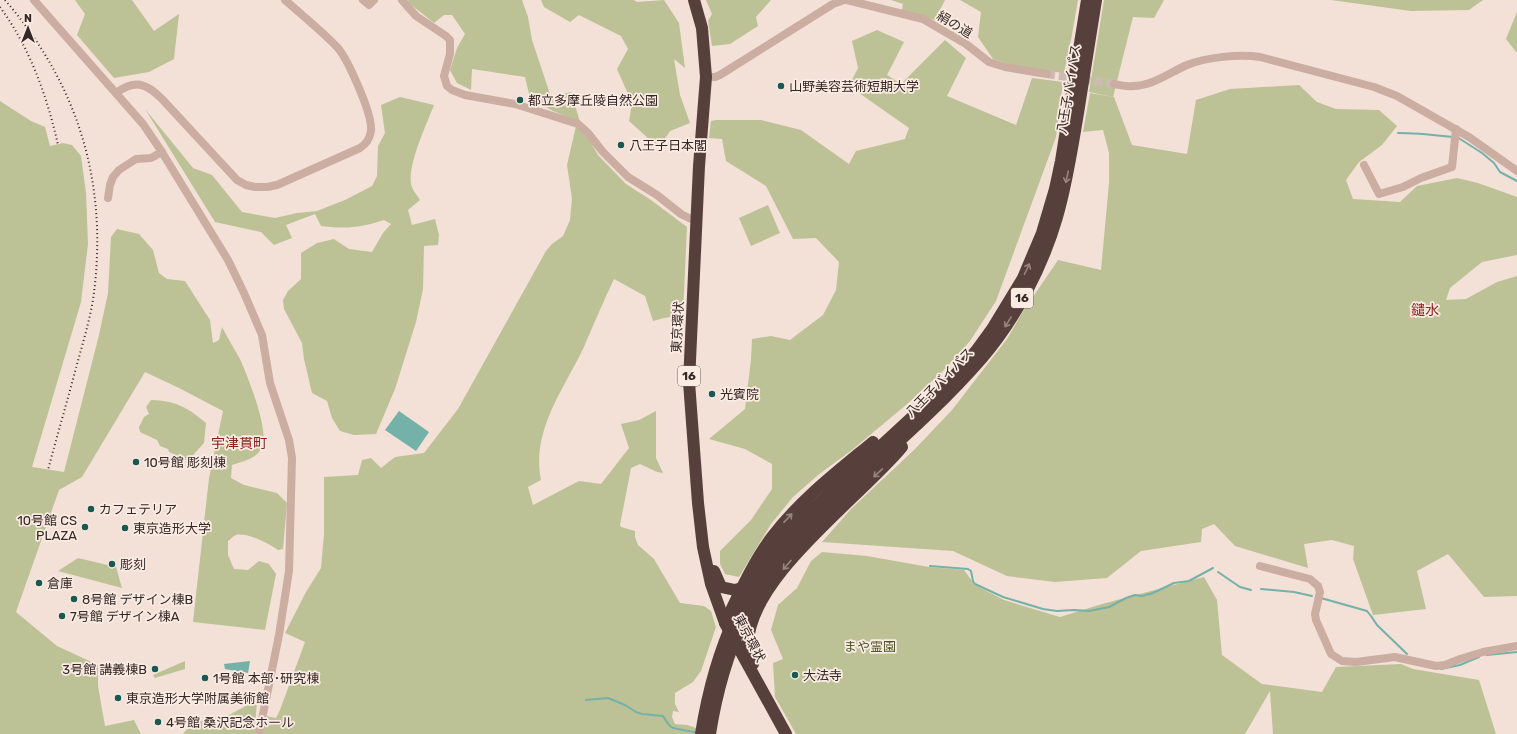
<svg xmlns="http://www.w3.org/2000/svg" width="1517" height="734" font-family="Rubik,'Noto Sans JP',sans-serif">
<rect width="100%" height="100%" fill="#f3e0d7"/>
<g fill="#bcc296">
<polygon points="75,0 132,0 154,31 179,14 174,59 149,72 114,78 77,35 85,14"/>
<polygon points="408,0 522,0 528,17 532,40 551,97 571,92 580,122 553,111 530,98 525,77 472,69 471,90 457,83 450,70 457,48 465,34 452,15 444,15 434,23 409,3"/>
<polygon points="541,0 634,0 637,2 664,0 679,23 685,68 674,59 680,95 690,123 670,131 659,148 629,121 632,103 617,69 628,49 621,36 579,15 570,22 544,7"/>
<polygon points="706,0 771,0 756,17 758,26 730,44 712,46 708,21 712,14"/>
<polygon points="891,0 945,0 935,20 902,10 903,4"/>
<polygon points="960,0 1078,0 1071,40 1064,73 1021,68 993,59 978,37 981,12"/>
<polygon points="1104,0 1164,0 1154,18 1133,17 1113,97 1089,92"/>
<polygon points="1331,0 1483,0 1469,10 1411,11"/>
<polygon points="1517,12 1517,53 1506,39"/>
<polygon points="877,30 904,42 887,75 901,84 945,40 966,58 947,96 1016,125 1032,78 1063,82 1056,137 996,301 970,341 945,369 906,405 852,450 818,475 793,497 771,524 739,577 725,574 720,564 720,551 751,520 772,489 772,464 745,449 709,439 745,409 751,360 752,339 771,336 790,340 823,315 836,290 839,262 816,238 793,239 766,186 726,161 722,139 709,138 711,121 716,120 761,120 801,130 849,164 856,151 905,139 909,128 849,86 858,68 852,41"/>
<polygon points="1299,85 1317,102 1336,109 1379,110 1397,126 1382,145 1359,162 1346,180 1353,199 1400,202 1417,186 1457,178 1478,183 1517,197 1517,255 1482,262 1450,288 1446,300 1466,299 1497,282 1517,276 1517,596 1484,597 1448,554 1417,571 1426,609 1373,615 1353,559 1354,546 1332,540 1304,544 1308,568 1235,546 1214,524 1202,529 1201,542 1141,551 1107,578 1055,582 1007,576 953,551 822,542 851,509 915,449 952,410 1007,339 1022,313 1058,260 1101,270 1109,183 1109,153 1103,130 1083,132 1090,93 1114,97 1132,145 1187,154 1196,100 1230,89"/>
<path d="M400,97l34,8c-7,18 -29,65 -22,82 1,4 6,9 8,13l-12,10 4,15 23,-6 4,16 -1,10 -14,1 -1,43 -7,33 -21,67 -19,45 -22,1 -14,-4 -8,-13 -5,-17 -15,-8 -8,-34 -2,-16 -18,-34 -1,-9 5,-9 13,-12v-26l16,-10 17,-4 15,10 23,3 11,-19 8,-9 -7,-4c-25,8 -37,9 -63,6l-6,-12 -29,11 6,13 -18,7 -13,-13 -46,-10 -70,-113 48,59 19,7 30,37 33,6 22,-5 20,-2 28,-11 27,-14 5,-10 1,-30 7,-13 -4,-28z"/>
<path d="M0,101l31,20 14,6 5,19 13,-3 9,2 9,11 5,37 2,51 -7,58 -49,165 32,5 35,-137 9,-42 3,-56 6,-8 22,5 14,16 6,23 8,6 18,2 25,39 3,23 6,-3 3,-13c6,11 12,22 18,32 7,16 30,72 22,88 -5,12 -19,14 -30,18l-1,13 13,7 33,8 10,10 -4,46 -5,1c-8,-6 -31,-18 -42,-15 -3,1 -6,5 -8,6v14l6,14 14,1 11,-9 10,3 7,10 -11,56 -72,-8 16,-144 14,-67 -44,-23 -34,-16 -63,105 -23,13 -43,122 41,34 41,19v21l7,40 29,-6 7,14h-141z"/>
<path d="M576,126l13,13 9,16 28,29 25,16 36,27 -4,88 -19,3 -11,3 -8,-25 -31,-17c-11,23 -21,47 -31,70 -20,41 -52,83 -42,131l-13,7 5,18 46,-24 22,3 28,-36 -8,-24 18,-4 17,-9v47l7,15 -6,-1 -17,-8 -9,4 -11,57 1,2 14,4v6l3,8 16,14 26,44 24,3 7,5 5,16 -15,44 -8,11 -18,11v11l4,8 -6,-1 -1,6 3,7 12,1 27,9h-452l4,-18 10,2 4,-8 25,-68 -20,-9 21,-41 15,-24 3,-34v-57l34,-2 4,-15 9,-2 10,10 14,-11 29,-4 34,-44 88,-158 6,-7 11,-8 7,-16 2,-21 -5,-34z"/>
<polygon points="768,205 780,233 751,246 739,218"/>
<path d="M151,400c25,1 36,7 55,23l-2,20 -10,11 -3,8 -22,-10 -1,-3 -8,-3 -3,-6 -17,-8 -1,-5 5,-10 5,-3 -3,-7z"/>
<polygon points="822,552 867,556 929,567 964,570 975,585 1004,600 1060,617 1102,604 1204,577 1217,600 1222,655 1262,684 1322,692 1336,667 1401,664 1413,669 1479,680 1496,734 1273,734 1270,691 1245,734 796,734 775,697 773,663 783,659 771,630 778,605 797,588 811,561"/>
<polygon points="78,558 116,567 122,588 58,571"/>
<polygon points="185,661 185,669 155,678 153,675"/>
<polygon points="253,702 257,702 255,726 258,729 257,734 183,734 192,723 229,715"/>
</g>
<g fill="#74b1a8">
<polygon points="399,411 429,432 416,451 385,430"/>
<polygon points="250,661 248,673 225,669 224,664"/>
</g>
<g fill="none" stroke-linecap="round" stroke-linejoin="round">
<g stroke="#74b1a8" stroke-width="2">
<path d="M1398,133c19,0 36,2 55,4"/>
<polyline points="1457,137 1482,153 1494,163 1500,172 1517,181"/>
<polyline points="930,566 968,569 971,571 973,581 975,584 1003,597 1043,609 1057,611 1074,610 1089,611 1109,607 1126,598 1135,595 1142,596 1153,593 1174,583 1189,581 1213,568"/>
<polyline points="1218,572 1240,587 1251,590"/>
<polyline points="1261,589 1294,592 1312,596"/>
<polyline points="1321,598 1367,611 1371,616 1377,625 1407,654"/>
<polyline points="1487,655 1517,652"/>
<polyline points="1441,669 1460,665 1479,657"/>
<path d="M586,700l22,-2 17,7 11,7 6,2 21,2c2,3 5,8 8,11 3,2 21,4 26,6"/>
</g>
<polyline stroke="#cdbbb3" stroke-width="8" stroke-dasharray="8 4" stroke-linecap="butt" points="1047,74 1114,84"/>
<g stroke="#cbada2" stroke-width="8">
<polyline points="34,0 143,124 160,149 228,260 244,293 262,335 270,383 289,440 292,458 289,571 279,635 259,734"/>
<polyline points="363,0 369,5 374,0"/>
<polyline points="402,0 416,16 446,36 450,40 450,54 444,76 447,86 452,90 465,95 515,104 578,124 588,133 603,152 628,177 657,195 681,214 689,218 697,220"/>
<polyline points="847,0 923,19 966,44 989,62 1005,67 1047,74"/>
<polyline points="706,77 715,77 720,75 833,4 844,0"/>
<path d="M1114,84c6,1 12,3 19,2 19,0 36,-13 54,-21 20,-8 52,-11 73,-8l114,30 23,9 72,41 48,34"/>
<path d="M116,93c19,-14 30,-10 46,6l75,81 9,5 9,2h12l10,-2 83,-37c6,-4 10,-10 11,-17 2,-16 -23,-71 -33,-83 -16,-17 -35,-32 -53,-48"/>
<polyline points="1364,165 1379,194 1403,187 1421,178 1452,167 1456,129"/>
<polyline points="108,198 110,185 113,177 119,170 136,159 151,158 162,152"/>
<polyline points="1260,566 1310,579 1318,586 1320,592 1315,614 1316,620 1331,654 1342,661 1356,662 1395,657 1436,666 1445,665 1460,659 1483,652 1517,646"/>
</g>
<g stroke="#573f3b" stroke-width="12">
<polyline points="694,0 702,28 706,77 699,166 689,382 698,503 703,547 711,584 725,623 786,734"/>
<polyline points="806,515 933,398 956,374 976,351 992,329 1023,278 1042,233 1055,189 1061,161 1087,0"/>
<path d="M812,522c56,-55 118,-104 170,-164 33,-38 61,-92 75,-141 10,-34 15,-69 21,-104 6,-37 12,-75 18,-113"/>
<polyline points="714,571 721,587 735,590 742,588"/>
<path d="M725,623c14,-29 28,-61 47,-86 28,-37 66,-66 101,-95"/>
<path d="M753,664c-2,-8 -6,-13 -5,-21 2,-67 113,-146 154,-196"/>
</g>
<g stroke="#352725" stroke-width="2" stroke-dasharray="1 3" stroke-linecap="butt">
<path d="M5,0c75,87 104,187 88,300 -4,23 -11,46 -17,68 -9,34 -19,68 -28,102"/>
<path d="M0,7c30,41 47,89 58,138"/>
</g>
<g stroke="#573f3b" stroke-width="12">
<path d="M701,734c14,-87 43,-155 105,-219"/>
<path d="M710,734c13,-83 43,-151 102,-212"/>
</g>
</g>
<defs><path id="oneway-shaft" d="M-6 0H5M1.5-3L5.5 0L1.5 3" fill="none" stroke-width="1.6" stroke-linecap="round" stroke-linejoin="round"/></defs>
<g stroke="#98847e">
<use href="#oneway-shaft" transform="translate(1067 177) rotate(102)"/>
<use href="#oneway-shaft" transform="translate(1027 269) rotate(-64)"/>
<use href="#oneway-shaft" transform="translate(1008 322) rotate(122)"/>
<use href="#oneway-shaft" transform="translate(878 473) rotate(137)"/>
<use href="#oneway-shaft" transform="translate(788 518) rotate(-47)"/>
<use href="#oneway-shaft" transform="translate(787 565) rotate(131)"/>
</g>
<g fill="#185951" stroke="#faebe3" stroke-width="1.5">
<circle cx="781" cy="86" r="4"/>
<circle cx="520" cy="100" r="4"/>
<circle cx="621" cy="145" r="4"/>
<circle cx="712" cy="394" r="4"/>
<circle cx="136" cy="462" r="4"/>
<circle cx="91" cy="509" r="4"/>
<circle cx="85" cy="527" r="4"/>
<circle cx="125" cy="528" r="4"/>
<circle cx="112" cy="564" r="4"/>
<circle cx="39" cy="583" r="4"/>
<circle cx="74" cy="599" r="4"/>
<circle cx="62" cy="616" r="4"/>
<circle cx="155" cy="669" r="4"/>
<circle cx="795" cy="675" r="4"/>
<circle cx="205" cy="678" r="4"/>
<circle cx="118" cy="698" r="4"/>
<circle cx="158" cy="722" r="4"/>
</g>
<g text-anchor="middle" stroke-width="3.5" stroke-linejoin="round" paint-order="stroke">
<g fill="#faebe3" stroke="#70625e" stroke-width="1">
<rect x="1011" y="288" width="22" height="20" rx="3"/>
<rect x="678" y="366" width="22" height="20" rx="3"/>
</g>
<g font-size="12" font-weight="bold" fill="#352725">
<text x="1022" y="302">16</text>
<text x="689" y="380">16</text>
</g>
<g font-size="13" fill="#352725" stroke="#faebe3">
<text transform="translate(955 24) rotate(31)" y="5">絹の道</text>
<text transform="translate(1068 89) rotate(-81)" y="5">八王子バイパス</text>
<text transform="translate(677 327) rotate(-87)" y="5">東京環状</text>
<text transform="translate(939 382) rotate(-46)" y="5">八王子バイパス</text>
<text transform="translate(750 638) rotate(62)" y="5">東京環状</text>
</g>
<g font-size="13" fill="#352725" stroke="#faebe3" text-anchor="start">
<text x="789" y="91">山野美容芸術短期大学</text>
<text x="528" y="105">都立多摩丘陵自然公園</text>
<text x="629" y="150">八王子日本閣</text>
<text x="720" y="399">光賓院</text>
<text x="144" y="467">10号館 彫刻棟</text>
<text x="99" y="514">カフェテリア</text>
<text x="77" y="525" text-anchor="end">10号館 CS<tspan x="77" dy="15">PLAZA</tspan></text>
<text x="133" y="533">東京造形大学</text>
<text x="120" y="569">彫刻</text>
<text x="47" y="588">倉庫</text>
<text x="82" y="604">8号館 デザイン棟B</text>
<text x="70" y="621">7号館 デザイン棟A</text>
<text x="147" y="674" text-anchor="end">3号館 講義棟B</text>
<text x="803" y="680">大法寺</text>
<text x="213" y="683">1号館 本部･研究棟</text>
<text x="126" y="703">東京造形大学附属美術館</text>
<text x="166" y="727">4号館 桑沢記念ホール</text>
</g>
<g font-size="13" fill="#4d5527" stroke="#faebe3">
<text x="870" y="651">まや霊園</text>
</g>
<g font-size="14" fill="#8a1e19" stroke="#faebe3">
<text x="1425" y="315">鑓水</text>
<text x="239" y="448">宇津貫町</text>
</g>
</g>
<g transform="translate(28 28)" stroke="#faebe3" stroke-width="3" paint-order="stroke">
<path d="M0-3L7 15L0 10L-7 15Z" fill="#352725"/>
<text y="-6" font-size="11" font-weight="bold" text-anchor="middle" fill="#352725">N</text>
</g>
</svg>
